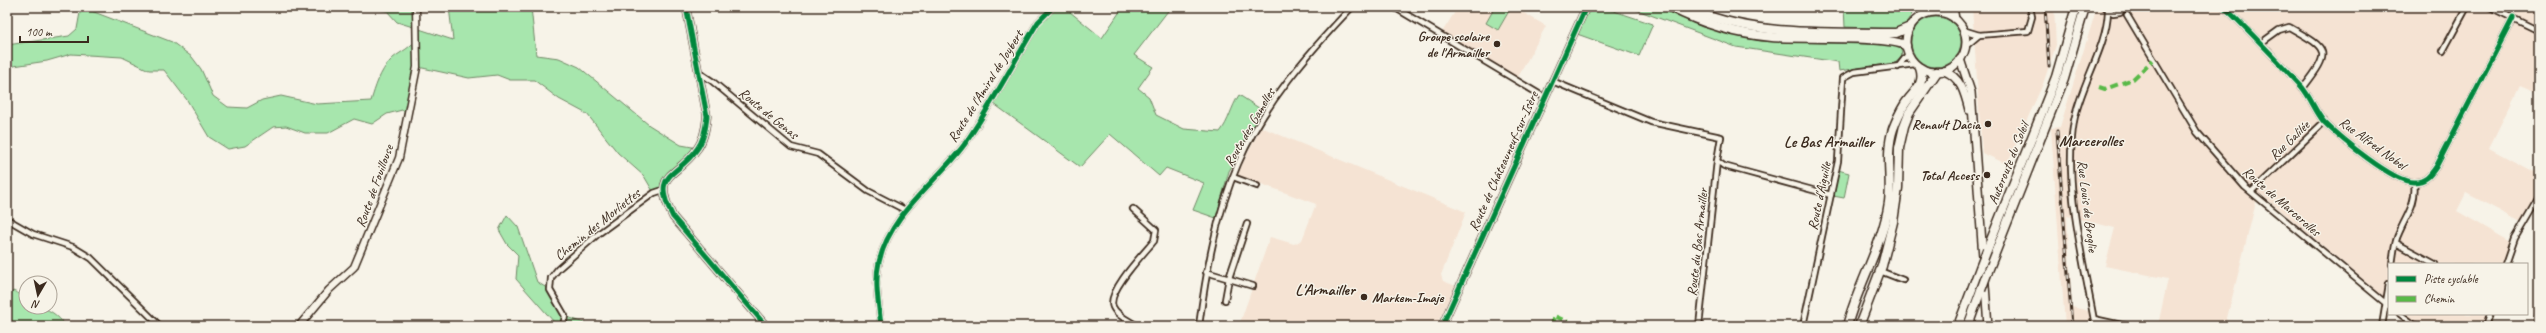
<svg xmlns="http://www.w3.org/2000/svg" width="2546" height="333" font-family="Caveat,sans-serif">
<rect width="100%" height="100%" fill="#f7f3e8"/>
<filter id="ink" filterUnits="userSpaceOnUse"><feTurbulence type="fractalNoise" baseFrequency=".025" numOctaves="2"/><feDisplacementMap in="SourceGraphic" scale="8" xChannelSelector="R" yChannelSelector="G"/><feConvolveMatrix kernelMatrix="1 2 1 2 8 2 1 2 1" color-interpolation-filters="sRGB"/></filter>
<g filter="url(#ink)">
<g fill="#f5e3d3">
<polygon points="1458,7 1514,7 1546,26 1517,79 1441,34"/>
<polygon points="1972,7 2054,7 2056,45 2043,84 2007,164 1982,153"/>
<polygon points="2097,7 2539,7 2539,93 2520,85 2489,148 2539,175 2539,193 2521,222 2466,193 2457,211 2511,242 2504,264 2389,264 2389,301 2262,195 2256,202 2225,326 2186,324 2158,325 2168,279 2105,266 2115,228 2067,216 2072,307 2089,311 2092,326 2065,326 2051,128 2060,127"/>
<polygon points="1261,127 1466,212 1441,275 1443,281 1456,286 1436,326 1248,326 1240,323 1270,237 1294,244 1302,240 1316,204 1237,175"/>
<polygon points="2406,314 2488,314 2484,326 2422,326"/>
</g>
<g fill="#a7e6ad" stroke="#718866">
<path d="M81,7l91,35 20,15 9,12 12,27 15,11 19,1 15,-8 19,-4 36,8 54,-3c4,-13 9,-30 19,-40 7,-8 17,-10 27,-22l-1,-11 -19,-6 -10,-11 -19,-4h48v21l37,12 -4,-33h82l5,48 23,3 20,9 70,58 32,20 17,3 -24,21 -11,21 -9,3 -10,-17 -26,-23 -31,-39 -28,-15 -25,-19h-24l-13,-5 -28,3 -51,-11 -10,47 -6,-4 -15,4 -15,10 -18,-5 -26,14h-23l-19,-7 -13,1 -28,19 -17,3 -19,-12 -22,-37 -23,-30h-15l-27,-13 -51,-3 -24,7 -40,6v-22l62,-9 8,-7z"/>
<path d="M1053,7h11l38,31 21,-31h48l-37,48 19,12 -15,21 11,9 7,18 28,14 36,3c9,-11 11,-25 19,-37l26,17 -36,59 -13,47 -23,-8 11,-27 -38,-15 -7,8 -49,-42 -30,33 -90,-66 48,-79z"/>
<polygon points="1495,7 1503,7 1509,11 1498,30 1486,23"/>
<polygon points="1591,7 1602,7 1653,24 1639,56 1577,34"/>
<polygon points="1629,7 1659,7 1702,27 1761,41 1895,45 1901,48 1902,57 1895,63 1839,71 1838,62 1736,47"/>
<polygon points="1844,7 1909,7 1912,14 1905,26 1897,29 1845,27"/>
<circle cx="1936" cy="42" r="25"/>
<polygon points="1838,170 1849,173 1844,198 1833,196"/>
<polygon points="507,215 518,227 537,282 550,290 565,316 592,326 554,326 554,322 516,279 518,255 507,244 499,230"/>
<path d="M13,291l13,6v10c20,0 27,3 40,19h-59v-25z"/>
</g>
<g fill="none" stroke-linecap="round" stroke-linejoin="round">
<g stroke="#3b2a1e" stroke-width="8">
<g id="street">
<polyline points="1394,7 1544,97"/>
<polyline points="2105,7 2113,13 2120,12 2124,7"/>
<path d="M2224,7c27,25 52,52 77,79 9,10 14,25 23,36 15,15 70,61 90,60 11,0 16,-6 22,-15l77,-149"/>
<polyline points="2490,7 2539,31"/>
<polyline points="2127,15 2197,132 2245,187 2389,306"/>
<polyline points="1963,30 1979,35 2028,31 2032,17 2030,7"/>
<path d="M2261,43l18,-13 10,-3c39,22 44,23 14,61"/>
<polyline points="1966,46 1979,35"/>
<polyline points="2443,51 2467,7"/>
<polyline points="1898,67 1908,54"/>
<polyline points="700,78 703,75 712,81 791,147 818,154 868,191 905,210"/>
<polyline points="1552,81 1651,122 1721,137 1717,161 1724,166 1831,195"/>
<polyline points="1233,177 1257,186"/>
<polyline points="2252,191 2324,122"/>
<path d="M1133,209l23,21 -2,11c-10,12 -48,51 -41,66 4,9 17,14 24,19"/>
<polyline points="7,219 33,234 73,247 91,258 160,326"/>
<polyline points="2396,243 2435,264"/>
<path d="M2392,264c2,-10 2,-22 7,-31 8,-19 18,-29 15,-51"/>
<polyline points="2506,264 2515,238 2539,197"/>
<polyline points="1880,271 1903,280"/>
<polyline points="1206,272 1253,286"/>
<polyline points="1225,300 1229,278 1247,224"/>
<polyline points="2400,314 2416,326"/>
<polyline points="2094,319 2126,326"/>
<polyline points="563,326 565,316 550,290 551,278 558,269 598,234 654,193 663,190"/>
<path d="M881,326c-2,-21 -7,-43 -2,-64 12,-50 56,-78 85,-117 26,-37 50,-84 74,-123l15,-15"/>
<path d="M1199,326c7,-54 17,-111 39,-162 25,-59 70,-111 114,-157"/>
<polyline points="1699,326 1717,161"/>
<polyline points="1803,326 1838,161 1843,78 1854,72 1915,64"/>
<path d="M2095,326c-11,-64 -32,-141 -21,-205 7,-37 33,-74 34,-110"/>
<polyline points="2382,326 2389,284"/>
<polyline points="2486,326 2490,314"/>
<polyline points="2536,326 2539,313"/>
</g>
</g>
<g stroke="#3b2a1e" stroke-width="9">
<g id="secondary">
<path d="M686,7l21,109c-1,11 -3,24 -10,33 -21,30 -47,23 -24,68l93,109"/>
<polyline points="299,326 329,290 354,267 399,158 417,67 416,7"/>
<polyline points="1442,326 1586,7"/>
</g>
</g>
<g stroke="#3b2a1e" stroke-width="10">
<g id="primary">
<polyline points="1953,7 1955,19"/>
<circle cx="1936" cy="42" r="30"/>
<polyline points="1960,59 1971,92 1988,326"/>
<path d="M1944,71c17,6 21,23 25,39"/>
</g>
</g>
<g stroke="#3b2a1e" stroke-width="11">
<g id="highway">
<path d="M1670,7c31,16 67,27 102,30 26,2 120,-2 134,9"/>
<path d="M1686,7c62,29 133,25 200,26h10l14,-6"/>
<polyline points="1987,250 2056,77 2076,7"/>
<polyline points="1988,271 2064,79 2085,7"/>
<path d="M1847,326c11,-42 36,-81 42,-124 3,-24 -4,-49 4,-73 3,-8 7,-17 12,-25 8,-12 21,-19 15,-36"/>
<polyline points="1859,326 1882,266 1893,222 1898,188 1899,148 1904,126 1909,113 1937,72"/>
<polyline points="1958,326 1980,268"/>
<polyline points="1968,326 1981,290"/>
</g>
</g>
<use href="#street" stroke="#f7f3e8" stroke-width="4.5"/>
<use href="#secondary" stroke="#f7f3e8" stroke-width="6"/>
<use href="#primary" stroke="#f7f3e8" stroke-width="7"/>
<use href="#highway" stroke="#f7f3e8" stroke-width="8"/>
<g stroke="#3b2a1e" stroke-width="3">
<g id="rail">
<polyline points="2045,7 2049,66"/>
<polyline points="2057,131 2072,326"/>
</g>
</g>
<use href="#rail" stroke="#f7f3e8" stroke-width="1.5" stroke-dasharray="4.5" stroke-linecap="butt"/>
<g stroke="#3b2a1e" stroke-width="11" stroke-linecap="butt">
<g id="highway-bridge">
<polyline points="1980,268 1987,250"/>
<polyline points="1981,290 1988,271"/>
</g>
</g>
<use href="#highway-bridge" stroke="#f7f3e8" stroke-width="8"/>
<g stroke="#58b947" stroke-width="4" stroke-dasharray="8 4" stroke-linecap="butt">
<polyline points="2099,87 2105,89 2133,79 2153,60"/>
<polyline points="1552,326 1554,316 1578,326"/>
</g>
<g stroke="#f7f3e8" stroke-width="8">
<g id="cycleway">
<path d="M686,7l21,109c-1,11 -3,24 -10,33 -21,30 -47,23 -24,68l93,109"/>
<path d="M2224,7c27,25 52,52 77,79 9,10 14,25 23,36 15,15 70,61 90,60 11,0 16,-6 22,-15l77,-149"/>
<path d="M881,326c-2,-21 -7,-43 -2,-64 12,-50 56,-78 85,-117 26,-37 50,-84 74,-123l15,-15"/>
<polyline points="1442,326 1586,7"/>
</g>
</g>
<use href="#cycleway" stroke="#00873e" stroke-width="5"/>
</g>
</g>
<g fill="#3b2a1e" stroke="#f7f3e8" stroke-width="1.5">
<circle cx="1497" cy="44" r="4"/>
<circle cx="1988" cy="124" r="4"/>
<circle cx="1987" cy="175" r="4"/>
<circle cx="1364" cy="297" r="4"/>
</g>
<g text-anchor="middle" stroke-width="3" stroke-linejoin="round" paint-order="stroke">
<g font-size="14" font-weight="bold" fill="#3b2a1e" stroke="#f7f3e8" text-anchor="end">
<text x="1489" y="41">Groupe scolaire<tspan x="1489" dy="16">de l'Armailler</tspan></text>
<text x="1980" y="129">Renault Dacia</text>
<text x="1979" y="180">Total Access</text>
<text x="1372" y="302" text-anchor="start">Markem-Imaje</text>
</g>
<g font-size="14" fill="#3b2a1e" stroke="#f7f3e8">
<text transform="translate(985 86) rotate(-58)" y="5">Route de l'Amiral de Joybert</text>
<text transform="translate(769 113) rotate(39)" y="5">Route de Genas</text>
<text transform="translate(1249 127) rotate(-60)" y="5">Route des Gamelles</text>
<text transform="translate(2289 140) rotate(-44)" y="5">Rue Galilée</text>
<text transform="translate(2373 143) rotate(36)" y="5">Rue Alfred Nobel</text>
<text transform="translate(1503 161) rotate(-66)" y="5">Route de Châteauneuf-sur-Isère</text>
<text transform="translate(2008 163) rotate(-68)" y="5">Autoroute du Soleil</text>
<text transform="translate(374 186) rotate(-70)" y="5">Route de Fouillouse</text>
<text transform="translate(1819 196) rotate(-78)" y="5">Route d'Aiguille</text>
<text transform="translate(2282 201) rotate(41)" y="5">Route de Marcerolles</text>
<text transform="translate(2088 206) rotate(83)" y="5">Rue Louis de Broglie</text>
<text transform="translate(597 224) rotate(-39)" y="5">Chemin des Morliettes</text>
<text transform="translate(1697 242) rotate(-84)" y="5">Route du Bas Armailler</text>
</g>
<g font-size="16" font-weight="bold" fill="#3b2a1e" stroke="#f7f3e8">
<text x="2091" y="146">Marcerolles</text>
<text x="1829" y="147">Le Bas Armailler</text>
<text x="1325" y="295">L'Armailler</text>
</g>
</g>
<rect width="2546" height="333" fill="none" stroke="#f7f3e8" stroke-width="24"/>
<rect x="12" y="12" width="2522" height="309" fill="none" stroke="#3b2a1e" stroke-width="1.5" filter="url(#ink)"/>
<rect x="2388" y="263" width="140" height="52" fill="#f7f3e8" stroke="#aca397"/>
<rect x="2396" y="276" width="20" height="6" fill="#00873e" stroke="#aca397"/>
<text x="2424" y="283" font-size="12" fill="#3b2a1e">Piste cyclable</text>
<rect x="2396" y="296" width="20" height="6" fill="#58b947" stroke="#aca397"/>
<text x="2424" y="303" font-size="12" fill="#3b2a1e">Chemin</text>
<g transform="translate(38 295) rotate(189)"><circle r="19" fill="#f7f3e8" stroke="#aca397"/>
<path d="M0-3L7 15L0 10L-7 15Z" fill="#3b2a1e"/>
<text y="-6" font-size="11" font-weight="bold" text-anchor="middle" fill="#3b2a1e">N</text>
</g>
<path d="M20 36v6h68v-6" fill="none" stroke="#3b2a1e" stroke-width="2"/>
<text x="26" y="36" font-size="12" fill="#3b2a1e" stroke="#f7f3e8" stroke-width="3" paint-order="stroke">100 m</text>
</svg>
